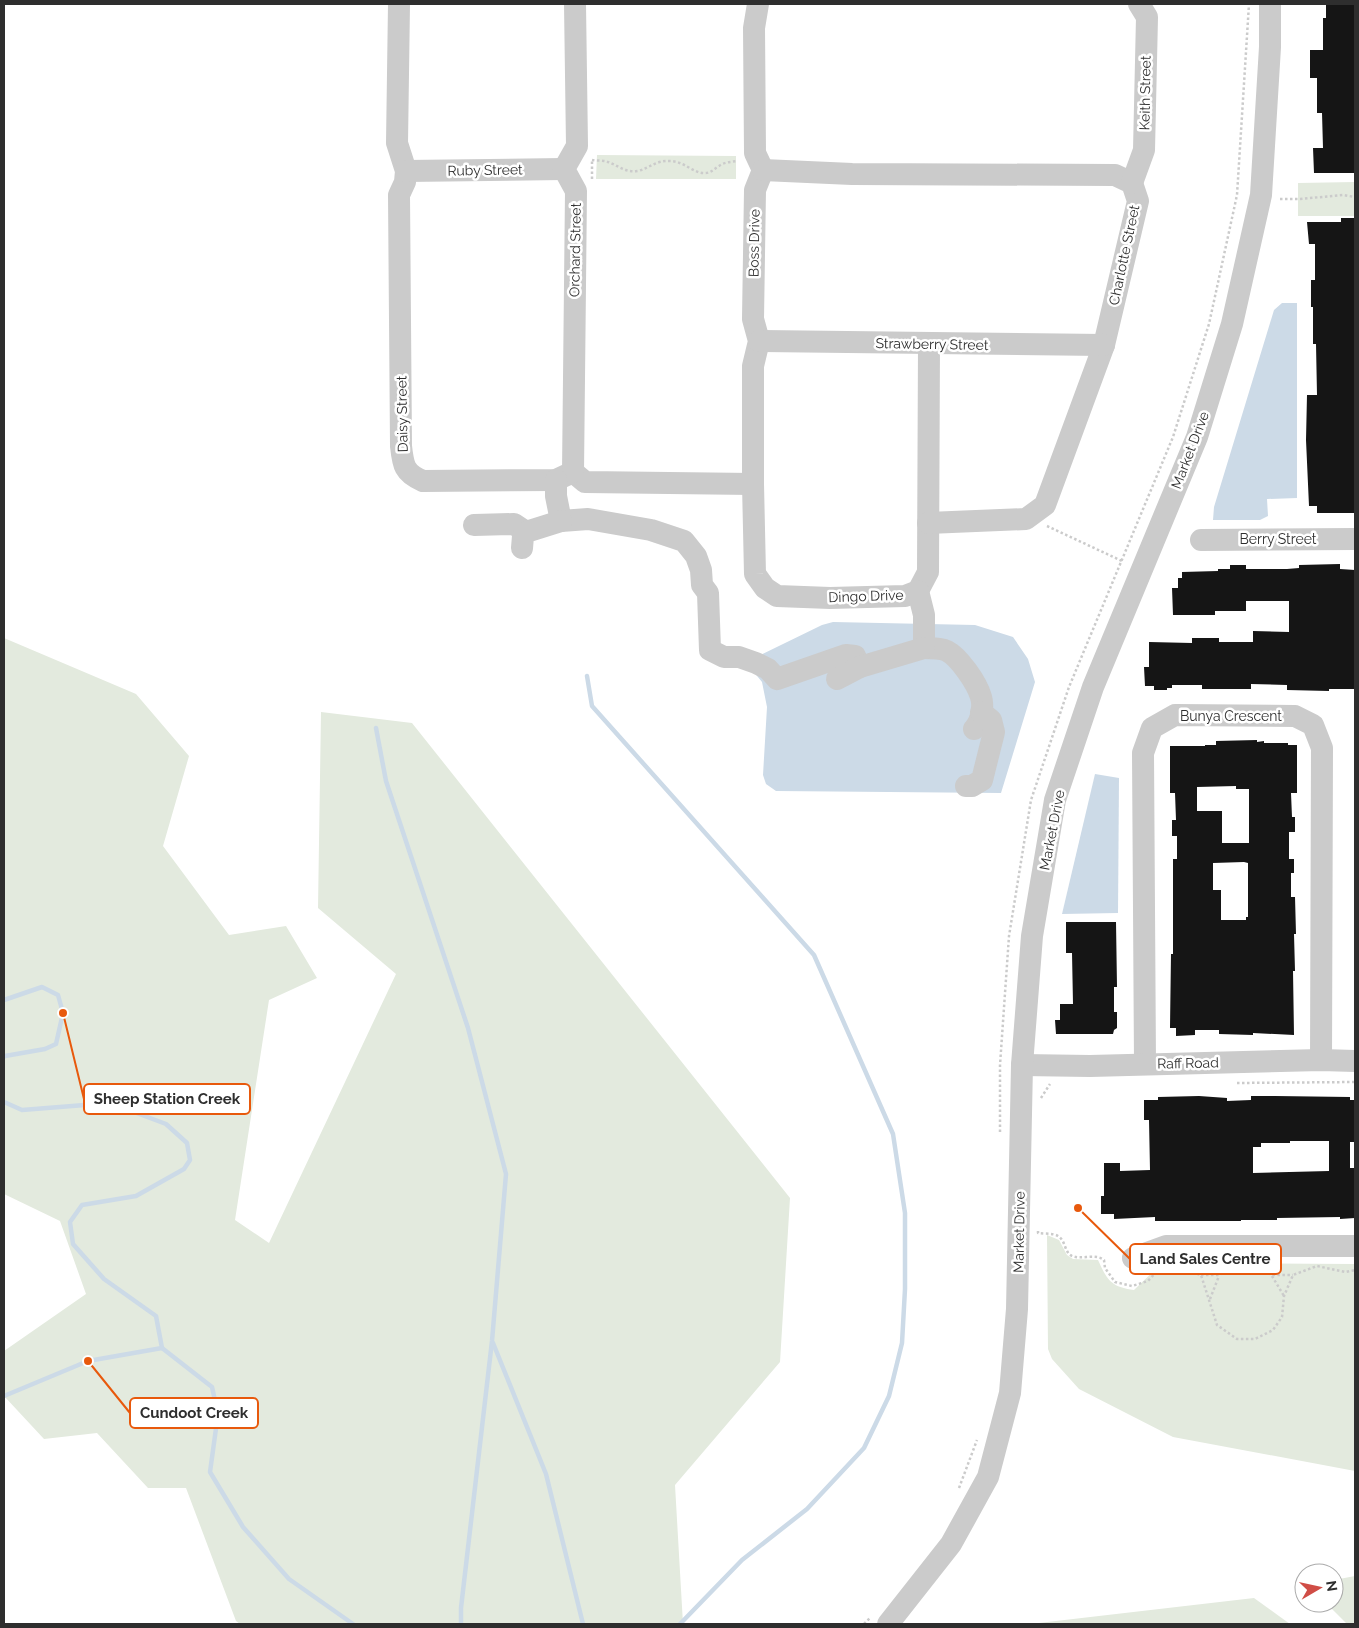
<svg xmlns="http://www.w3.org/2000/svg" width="1359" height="1628" font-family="Raleway,sans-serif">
<rect width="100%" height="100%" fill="#fff"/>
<g fill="#e3eade">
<polygon points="597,155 736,156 736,179 596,179"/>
<polygon points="1355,182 1355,216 1298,216 1298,183"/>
<polygon points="4,638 136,694 189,756 163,846 229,935 286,926 317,978 269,1000 235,1220 269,1243 396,974 318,908 321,712 412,723 790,1198 780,1362 675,1485 683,1624 240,1624 236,1621 186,1488 148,1488 97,1433 44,1439 4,1396 4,1351 86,1294 60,1221 4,1194"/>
<path d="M1047,1235l12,5 8,15 6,4 25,1c9,20 13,27 36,30l28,-27 193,1v207l-182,-34 -94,-48 -27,-30 -4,-10z"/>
<polygon points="1355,1576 1355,1624 1347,1624 1326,1603 1334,1603 1334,1580"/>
<polygon points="1254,1598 1290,1624 1030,1624"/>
</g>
<g fill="#ccdae7">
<polygon points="1282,303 1297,303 1297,498 1267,499 1268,516 1260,520 1213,520 1214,507 1274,310"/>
<polygon points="833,622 975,625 1013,637 1028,659 1035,682 1001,793 776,791 766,784 763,775 767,707 762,682 753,671 752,659 822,625"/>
<polygon points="1095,774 1119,778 1118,913 1062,914"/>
</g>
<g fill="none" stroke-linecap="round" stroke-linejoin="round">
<g stroke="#ccdae7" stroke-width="4.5">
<polyline points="587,676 592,706 814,955 893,1134 905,1213 905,1289 902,1343 889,1396 864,1448 807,1509 742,1560 680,1624"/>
<polyline points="376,728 386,781 468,1028 506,1174 492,1341 461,1608 461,1624"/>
<polyline points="4,1000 42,987 58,995 63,1013 56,1044 45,1049 5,1056 4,1057"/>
<polyline points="4,1102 22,1110 110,1103 166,1124 187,1143 190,1160 184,1169 136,1196 82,1205 70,1222 73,1244 104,1279 156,1316 162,1348"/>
<polyline points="493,1343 546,1474 583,1624"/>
<polyline points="4,1396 88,1361 162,1348 212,1387 218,1414 210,1472 243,1527 289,1579 353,1624"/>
</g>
</g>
<g fill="#151515" fill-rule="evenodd">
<polygon points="1326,4 1355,4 1355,173 1314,173 1313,148 1323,148 1322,113 1317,113 1317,78 1310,78 1310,50 1323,50 1323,18 1326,18"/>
<polygon points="1341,218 1355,218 1355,513 1317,513 1317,506 1309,506 1306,440 1307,395 1317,395 1316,344 1313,344 1313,307 1311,307 1311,280 1315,280 1315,244 1309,244 1307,222 1341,222"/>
<polygon points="1340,564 1340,569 1355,570 1355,689 1329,689 1329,691 1287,690 1287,685 1251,684 1251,689 1202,689 1202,685 1172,685 1172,688 1167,688 1167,690 1154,690 1154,686 1145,686 1144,667 1149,667 1149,642 1192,643 1192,638 1219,638 1219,642 1253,642 1253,631 1289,632 1289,601 1246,601 1246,611 1215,611 1215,615 1173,615 1172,588 1178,588 1178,578 1182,578 1182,572 1218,571 1218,569 1230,569 1230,565 1246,565 1246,569 1287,569 1299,568 1299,565"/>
<path d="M1257,740v2l7,-1v2h24v2h9v48h-6l1,24h3v15h-6v27h5v14h-3v24h4l1,37h-2l1,37h-2l1,64 -41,-2v2l-34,-1v-4h-24v5l-19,1v-8h-6l1,-74h2v-95h4v-23h-5v-16h4l-1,-27h-5v-47h35v-1h11v-4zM1236,786v3h13v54h-27v-32h-25v-24zM1244,862l4,1v54h-2v3h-25v-30h-8v-27z"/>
<polygon points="1066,922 1116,922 1117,987 1114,987 1114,1012 1117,1012 1117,1028 1114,1030 1113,1034 1056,1034 1055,1020 1060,1020 1060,1004 1073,1004 1072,953 1066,953"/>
<path d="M1199,1096l28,2v3l24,-1v-4h24l75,1v3h5v42h-5v26h5v50l-15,1v-2l-63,1v2h-36v1h-86v-4l-41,2v-5h-13v-18h3v-33h16v8l30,-1 -1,-50h-5v-20h14v-3zM1290,1141h39v30l-76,2v-26h8v-4h29z"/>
</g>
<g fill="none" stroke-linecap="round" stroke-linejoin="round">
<g stroke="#cbcbcb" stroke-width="2.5" stroke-dasharray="2.5 2.5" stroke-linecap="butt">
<path d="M592,160c5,1 11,0 16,2 9,3 18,11 29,9 12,-2 18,-11 33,-10 14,0 24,13 35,12 6,0 9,-4 14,-7 5,-4 12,-4 18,-5"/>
<polyline points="592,179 592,160"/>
<polyline points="1280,199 1300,199 1343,195 1355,197"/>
<polyline points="1047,526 1122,561"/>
<polyline points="1237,1083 1355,1082"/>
<polyline points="1041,1098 1050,1084"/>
<polyline points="1000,1132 1000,1065 1009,936 1031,800 1069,687 1173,437 1209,324 1237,195 1249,4"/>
<path d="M1038,1231v2c6,1 15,0 20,3 8,5 6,16 14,20 10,4 23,-3 32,4l1,8 10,14 17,4 16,-5 11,-12 16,-2 26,8 16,50 20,14h18l18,-9 9,-13 2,-21 9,-21 24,-9 28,6 10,-2"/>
<polyline points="1201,1275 1219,1275 1233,1268 1256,1267 1272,1275 1293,1275"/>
<polyline points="1272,1276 1284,1296"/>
<polyline points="1210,1299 1219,1276"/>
<polyline points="959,1488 977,1440"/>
<polyline points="864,1624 870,1618"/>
</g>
<g stroke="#cbcbcb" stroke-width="22">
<path d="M399,4l-2,139 9,28 -1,11 -6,13 2,251c2,19 3,27 22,35l133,-1 17,-8 12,10 168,2"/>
<polyline points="758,4 754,28 755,153 763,170 755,190 753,319 759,341 753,366 753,484 755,574 765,588 777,596 830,598 905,596 918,591 928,572 929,344"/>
<polyline points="763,170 852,174 1115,175 1132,183 1138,201 1104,345 1045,505 1026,519 928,523"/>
<polyline points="406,171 564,169"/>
<polyline points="1132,183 1144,150 1147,17 1139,4"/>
<polyline points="759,341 1104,345"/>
<polyline points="573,472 576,191 564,169 577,146 575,4"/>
<polyline points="556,480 556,496 561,521 588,519 651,530 684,541 696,556 701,570 702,585 708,593 710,650 724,657 739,657 756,663 768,669 777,679 846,655 855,656 860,667"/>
<polyline points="474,525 514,524 526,532"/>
<polyline points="1201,540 1355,539"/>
<polyline points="522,548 523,536 526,532 561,521"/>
<path d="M918,591l6,24v33c6,0 17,0 23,3 12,6 30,32 34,46 3,10 0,25 -7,32"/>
<polyline points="837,679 860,667 924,648"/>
<polyline points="966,786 972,786 982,780 994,732 991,720 981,712"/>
<polyline points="1145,1064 1143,753 1152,728 1175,715 1295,716 1313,725 1322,748 1321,1060"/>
<polyline points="1022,1065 1090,1066 1321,1060 1355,1061"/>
<polyline points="1133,1258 1166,1246 1355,1246"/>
<polyline points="888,1624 951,1544 988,1477 1010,1393 1017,1309 1022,1065 1032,936 1055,800 1093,687 1197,437 1232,324 1261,195 1270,47 1270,4"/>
</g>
</g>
<g text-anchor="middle" stroke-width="5" stroke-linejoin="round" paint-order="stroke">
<g font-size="14" fill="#2e2e2e" stroke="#fff">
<text transform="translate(1145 93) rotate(-89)" y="5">Keith Street</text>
<text transform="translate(485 170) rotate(-1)" y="5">Ruby Street</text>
<text transform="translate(754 243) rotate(-89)" y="5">Boss Drive</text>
<text transform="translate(575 250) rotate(-89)" y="5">Orchard Street</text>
<text transform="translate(1124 255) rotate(-78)" y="5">Charlotte Street</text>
<text transform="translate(932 344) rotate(1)" y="5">Strawberry Street</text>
<text transform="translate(402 414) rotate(-91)" y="5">Daisy Street</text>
<text transform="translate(1190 450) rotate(-69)" y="5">Market Drive</text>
<text x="1278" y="544">Berry Street</text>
<text transform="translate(866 596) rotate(-2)" y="5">Dingo Drive</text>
<text x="1231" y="721">Bunya Crescent</text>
<text transform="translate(1052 830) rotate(-79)" y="5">Market Drive</text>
<text transform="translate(1188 1063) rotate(-1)" y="5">Raff Road</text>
<text transform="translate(1019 1232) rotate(-89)" y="5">Market Drive</text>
</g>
</g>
<path fill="none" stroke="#e8590c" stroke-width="2" d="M63 1013L84 1099M1078 1208L1130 1259M88 1361L130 1413"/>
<g fill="#e8590c" stroke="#fff" stroke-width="2">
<circle cx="63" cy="1013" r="5"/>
<circle cx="1078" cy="1208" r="5"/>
<circle cx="88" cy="1361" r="5"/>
</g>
<g fill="#fff" stroke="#e8590c" stroke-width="2">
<rect x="84" y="1084" width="166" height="30" rx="5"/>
<rect x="1130" y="1244" width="151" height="30" rx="5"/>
<rect x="130" y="1398" width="128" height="30" rx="5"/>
</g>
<g font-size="15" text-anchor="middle" font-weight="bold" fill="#2e2e2e">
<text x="167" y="1104">Sheep Station Creek</text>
<text x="1205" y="1264">Land Sales Centre</text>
<text x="194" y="1418">Cundoot Creek</text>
</g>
<rect width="1359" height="1628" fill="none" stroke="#2e2e2e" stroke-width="10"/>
<g transform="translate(1319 1588) rotate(81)"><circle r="24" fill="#ffffff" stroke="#ababab"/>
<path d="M0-4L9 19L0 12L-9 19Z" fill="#d04d46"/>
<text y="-8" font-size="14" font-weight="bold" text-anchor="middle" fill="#2e2e2e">N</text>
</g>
</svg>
